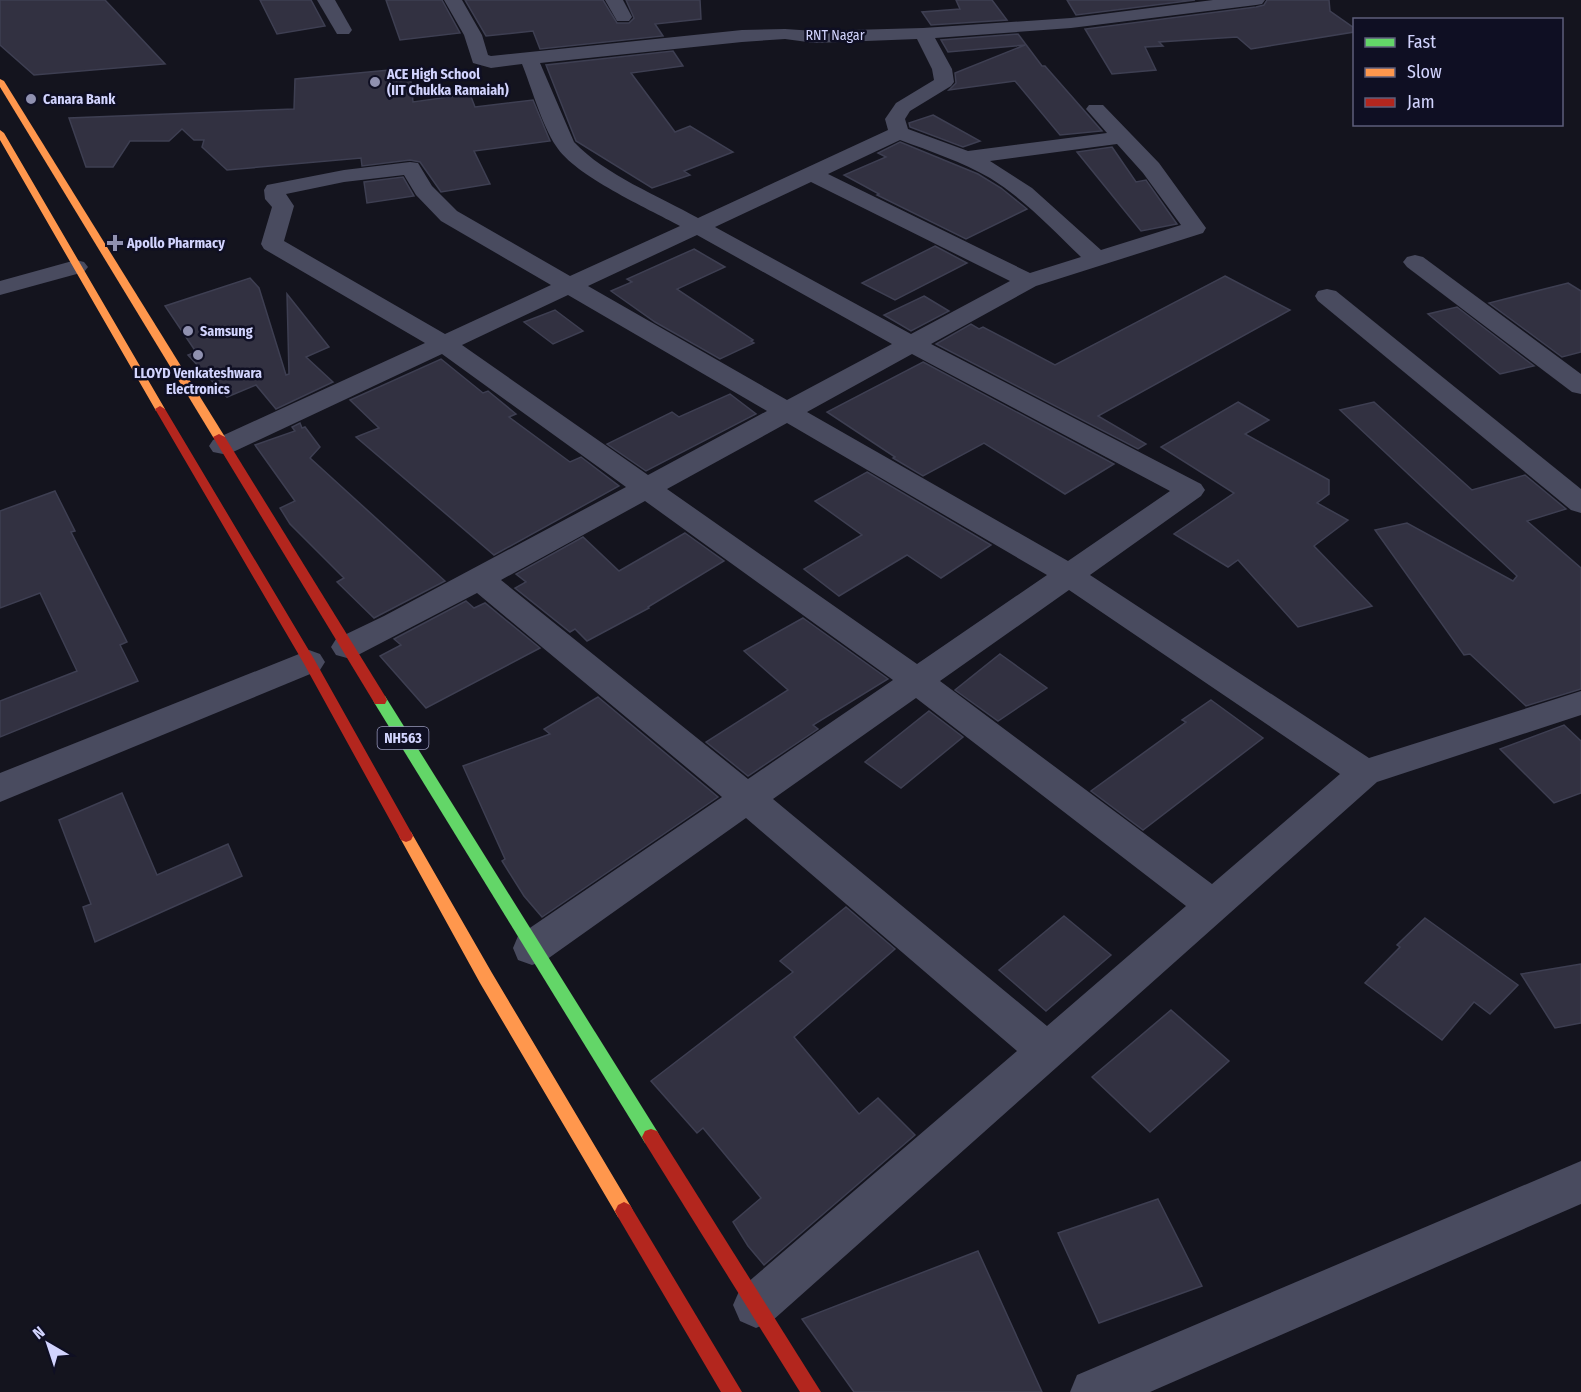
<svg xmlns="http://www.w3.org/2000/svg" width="1581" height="1392" font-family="'Fira Sans Condensed',sans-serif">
<rect width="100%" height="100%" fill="#14141e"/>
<g fill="#323141" stroke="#3e3f52" stroke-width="1.5">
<polygon points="0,0 105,0 165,64 34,75 0,45"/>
<polygon points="260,0 311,0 325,26 277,34"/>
<polygon points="386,0 442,0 460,33 400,40"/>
<polygon points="465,0 603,0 617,23 629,23 634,18 626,0 700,0 701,19 655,24 663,36 540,49 533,31 486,36"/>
<polygon points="956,0 992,0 1007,20 931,25 922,12 960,9"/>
<polygon points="1067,0 1195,0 1076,15"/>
<polygon points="1267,0 1329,0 1330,11 1354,28 1354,32 1251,49 1237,37 1159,42 1163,46 1145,47 1156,70 1112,74 1085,29 1256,7 1264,5"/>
<polygon points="1018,34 1042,66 1045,66 1102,131 1060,135 1015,81 949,90 956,83 955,73 1025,45 948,52 941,40"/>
<polygon points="673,51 683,66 631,73 675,132 690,126 733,152 684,171 690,175 652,188 576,141 546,65"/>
<polygon points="410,68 413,102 470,94 475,107 533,100 550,141 474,151 490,184 441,192 420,162 410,160 362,166 361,158 227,170 202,147 204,140 194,140 182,129 169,141 130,141 113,167 86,167 69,118 294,109 295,79"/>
<polygon points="933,115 980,141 963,147 910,127 909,123"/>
<polygon points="900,142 978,174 1001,188 1027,209 966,239 877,195 879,194 844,175 886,157 878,153"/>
<polygon points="1112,147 1136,182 1146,180 1177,224 1141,231 1077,152"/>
<polygon points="403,177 414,196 367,203 364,182"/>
<polygon points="935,246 967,263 895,300 862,283"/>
<polygon points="694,249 725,267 677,289 753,340 751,341 754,343 720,359 655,322 611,291 632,282 627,279"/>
<polygon points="1225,276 1290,310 1098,416 1146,444 1138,449 936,344 971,324 979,329 983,327 1055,365"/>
<polygon points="250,278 259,288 286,375 289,374 287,294 329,347 306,357 333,382 276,409 256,385 227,397 188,355 196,352 165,306"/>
<polygon points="1568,283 1581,291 1581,352 1562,357 1489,303"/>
<polygon points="924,296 949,311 911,331 884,315"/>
<polygon points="1457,307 1534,366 1500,374 1428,314"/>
<polygon points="555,310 583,331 553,344 524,322"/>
<polygon points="441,359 483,393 488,391 516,414 509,417 570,462 581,457 619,486 494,555 356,437 379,428 350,400"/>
<polygon points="923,362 1114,464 1065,494 984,443 923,476 893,458 895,457 827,412"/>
<polygon points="730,394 756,414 646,471 607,444 672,412 679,417"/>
<polygon points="1238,402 1269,420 1245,434 1329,480 1329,494 1317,503 1348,520 1314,546 1372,606 1298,627 1238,560 1228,567 1174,534 1234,493 1161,447"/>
<polygon points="1374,402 1472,490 1525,475 1566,509 1527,521 1581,568 1581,689 1526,706 1470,654 1464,655 1375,530 1407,523 1513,581 1517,576 1340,410"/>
<polygon points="300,423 302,428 305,427 320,447 310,458 445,581 374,618 337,582 344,578 290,524 280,508 295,501 255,445 295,431 292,427"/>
<polygon points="867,472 991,545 941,578 907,555 839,596 804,569 862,535 815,501"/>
<polygon points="55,491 75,531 71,532 127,642 120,645 138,681 0,737 0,701 77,671 40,593 0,608 0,511"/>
<polygon points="685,533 724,561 648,607 649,608 587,641 575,629 570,632 515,588 526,582 516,574 583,537 619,571"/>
<polygon points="466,601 474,608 485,603 540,648 426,708 380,656 401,645 394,639"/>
<polygon points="803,618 888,679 813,725 818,729 748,776 706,742 788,690 744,651"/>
<polygon points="1000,654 1047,688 998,721 955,690"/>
<polygon points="598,697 718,797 542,917 524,896 502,861 505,859 463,766 550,734 544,729"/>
<polygon points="1211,700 1263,738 1143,830 1091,791 1186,722 1182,720"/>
<polygon points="929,711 963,737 901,788 865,762"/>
<polygon points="1564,725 1581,741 1581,793 1554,803 1500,749"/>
<polygon points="122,793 157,875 228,844 242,876 95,942 83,907 91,904 59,820"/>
<polygon points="846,907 895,949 794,1037 859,1114 878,1098 915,1135 764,1265 748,1246 733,1222 761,1198 703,1128 697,1133 651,1081 793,972 780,961"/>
<polygon points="1064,916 1111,955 1046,1011 999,970"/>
<polygon points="1425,918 1518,985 1490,1014 1474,1002 1442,1040 1365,983 1400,947 1397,945"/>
<polygon points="1581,964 1581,1023 1555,1028 1521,974"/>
<polygon points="1171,1010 1229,1061 1150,1132 1092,1077"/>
<polygon points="1158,1199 1202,1286 1099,1323 1058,1233"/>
<polygon points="978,1251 1042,1392 854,1392 802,1319"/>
</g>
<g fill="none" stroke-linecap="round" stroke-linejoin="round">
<g fill="#494b5f" fill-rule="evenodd">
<polygon points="317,0 335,0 352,30 349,34 337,34"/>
<path d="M444,0h18l20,35 6,20 3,1 251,-26 43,-1 30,2 108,-3 148,-10 142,-18h52l-3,4 -6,1 -185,23 -136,10 17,31 2,13 -3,4 -41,25 -5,8 3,10 60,22 139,-18 -21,-24 3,-4h14l56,58 47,65 -3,5 -167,53 -105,58 270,140 4,6 -4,6 -111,79 279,183 212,-67v24l-204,67 -605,539 -16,7 -16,-7 -7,-16 7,-16 277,-238 -271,-233 -200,142 -14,5 -14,-5 -5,-12 5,-12 204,-139 -245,-204 -119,62 -11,3 -11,-3 -5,-8 5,-8 48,-23 242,-129 -184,-133 -209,98 -10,2 -10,-2 -4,-6 4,-6 212,-97 -161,-94 -3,-5 11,-37 -7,-8 -1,-9 3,-5 77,-15 66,-8 8,1 14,23 25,25 113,65 110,-50c-33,-18 -105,-50 -124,-80 -14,-21 -24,-57 -34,-82l-31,4 -18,-5 -9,-28zM785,39l30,4 102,-4 15,30 2,11 -38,23 -11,16 3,11 -190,88c-39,-22 -93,-43 -124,-76l-34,-79 202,-21zM900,140c30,11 62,22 90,38 34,21 62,51 91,79l-51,16 -202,-99zM1117,144l26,29 38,52 -80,25 -69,-62 -42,-27zM404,175l12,20 25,26 110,64 -106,49 -161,-93 10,-35 -8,-12 58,-12zM811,182l199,99 -99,53 -196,-107zM697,235l195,109 -105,56 -199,-114zM568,295l199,116 -119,64 -186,-130zM912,354l258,137 -102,70 -261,-149zM787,423l260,152 -130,89 -250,-175zM645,501l248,179 -145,99 -247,-199zM1069,590l271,184 -128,110 -272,-203zM916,698l270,208 -139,120 -274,-227z"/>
<polygon points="605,0 623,0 632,17 629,21 617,21"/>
<polygon points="1415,255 1423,257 1581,374 1581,394 1572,392 1407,267 1403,262 1407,257"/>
<polygon points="76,260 84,262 88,267 84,272 0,295 0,281"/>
<polygon points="1327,289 1336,291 1581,489 1581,513 1571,510 1318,301 1315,296 1318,291"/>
<polygon points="309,650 320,654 325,662 320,670 0,802 0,773"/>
<polygon points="1581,1161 1581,1204 1150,1392 1070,1392 1077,1375"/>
</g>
<polygon fill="#63d668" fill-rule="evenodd" points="380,695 385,696 657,1131 660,1137 657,1143 651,1145 645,1143 375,704 373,700"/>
<g fill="#ff974d" fill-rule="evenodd">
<polygon points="0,79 4,81 225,437 223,439 215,439 213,437 0,87"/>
<polygon points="0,130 4,133 165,409 164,411 156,411 155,409 0,140"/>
<polygon points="406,830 411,832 492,973 630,1205 633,1211 630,1217 624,1220 618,1217 480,983 399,836 401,832"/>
</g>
<g fill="#b3261e" fill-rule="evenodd">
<polygon points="160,406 165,409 314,659 411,832 413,836 411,840 406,842 401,840 303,662 155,409"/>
<polygon points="219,434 225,437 385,696 387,700 385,704 375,704 213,437"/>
<polygon points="651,1129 657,1131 821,1392 800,1392 645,1143 642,1137 645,1131"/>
<polygon points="624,1202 630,1205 742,1392 721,1392 618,1217 615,1211 618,1205"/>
</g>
</g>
<g fill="#9091b0" stroke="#0f0f23" stroke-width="2">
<circle cx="375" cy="82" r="6"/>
<circle cx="31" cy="99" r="6"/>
<path d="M112 234h6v6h6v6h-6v6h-6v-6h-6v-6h6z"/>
<circle cx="188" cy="331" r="6"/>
<circle cx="198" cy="355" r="6"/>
</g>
<g text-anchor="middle" stroke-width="5" stroke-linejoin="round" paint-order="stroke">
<g font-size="14" fill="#d2d4fe" stroke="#0f0f23">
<text x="835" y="40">RNT Nagar</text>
</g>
<g font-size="14" font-weight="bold" fill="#d2d4fe" stroke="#0f0f23" text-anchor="start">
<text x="387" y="79">ACE High School<tspan x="387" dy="16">(IIT Chukka Ramaiah)</tspan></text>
<text x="43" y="104">Canara Bank</text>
<text x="127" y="248">Apollo Pharmacy</text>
<text x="200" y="336">Samsung</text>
<text x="198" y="378" text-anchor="middle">LLOYD Venkateshwara<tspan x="198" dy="16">Electronics</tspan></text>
</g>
<rect fill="#0f0f23" stroke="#9899bc" stroke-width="1.5" x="377.5" y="727" width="51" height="22" rx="4.5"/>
<g font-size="14" font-weight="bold" fill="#d2d4fe">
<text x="403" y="743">NH563</text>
</g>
</g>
<rect x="1353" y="18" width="210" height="108" fill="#0f0f23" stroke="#5d5e7b" stroke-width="1.5"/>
<rect x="1365" y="38" width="30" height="9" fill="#63d668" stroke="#5d5e7b" stroke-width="1.5"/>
<text x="1407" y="48" font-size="18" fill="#d2d4fe">Fast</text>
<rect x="1365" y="68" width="30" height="9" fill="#ff974d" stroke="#5d5e7b" stroke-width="1.5"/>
<text x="1407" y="78" font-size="18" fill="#d2d4fe">Slow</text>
<rect x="1365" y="98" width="30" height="9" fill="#b3261e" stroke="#5d5e7b" stroke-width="1.5"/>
<text x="1407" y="108" font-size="18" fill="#d2d4fe">Jam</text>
<g transform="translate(48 1344) rotate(321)" stroke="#0f0f23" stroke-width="4.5" paint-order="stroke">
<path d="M0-4.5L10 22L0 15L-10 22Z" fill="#d2d4fe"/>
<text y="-9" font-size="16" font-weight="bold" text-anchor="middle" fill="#d2d4fe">N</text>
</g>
</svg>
